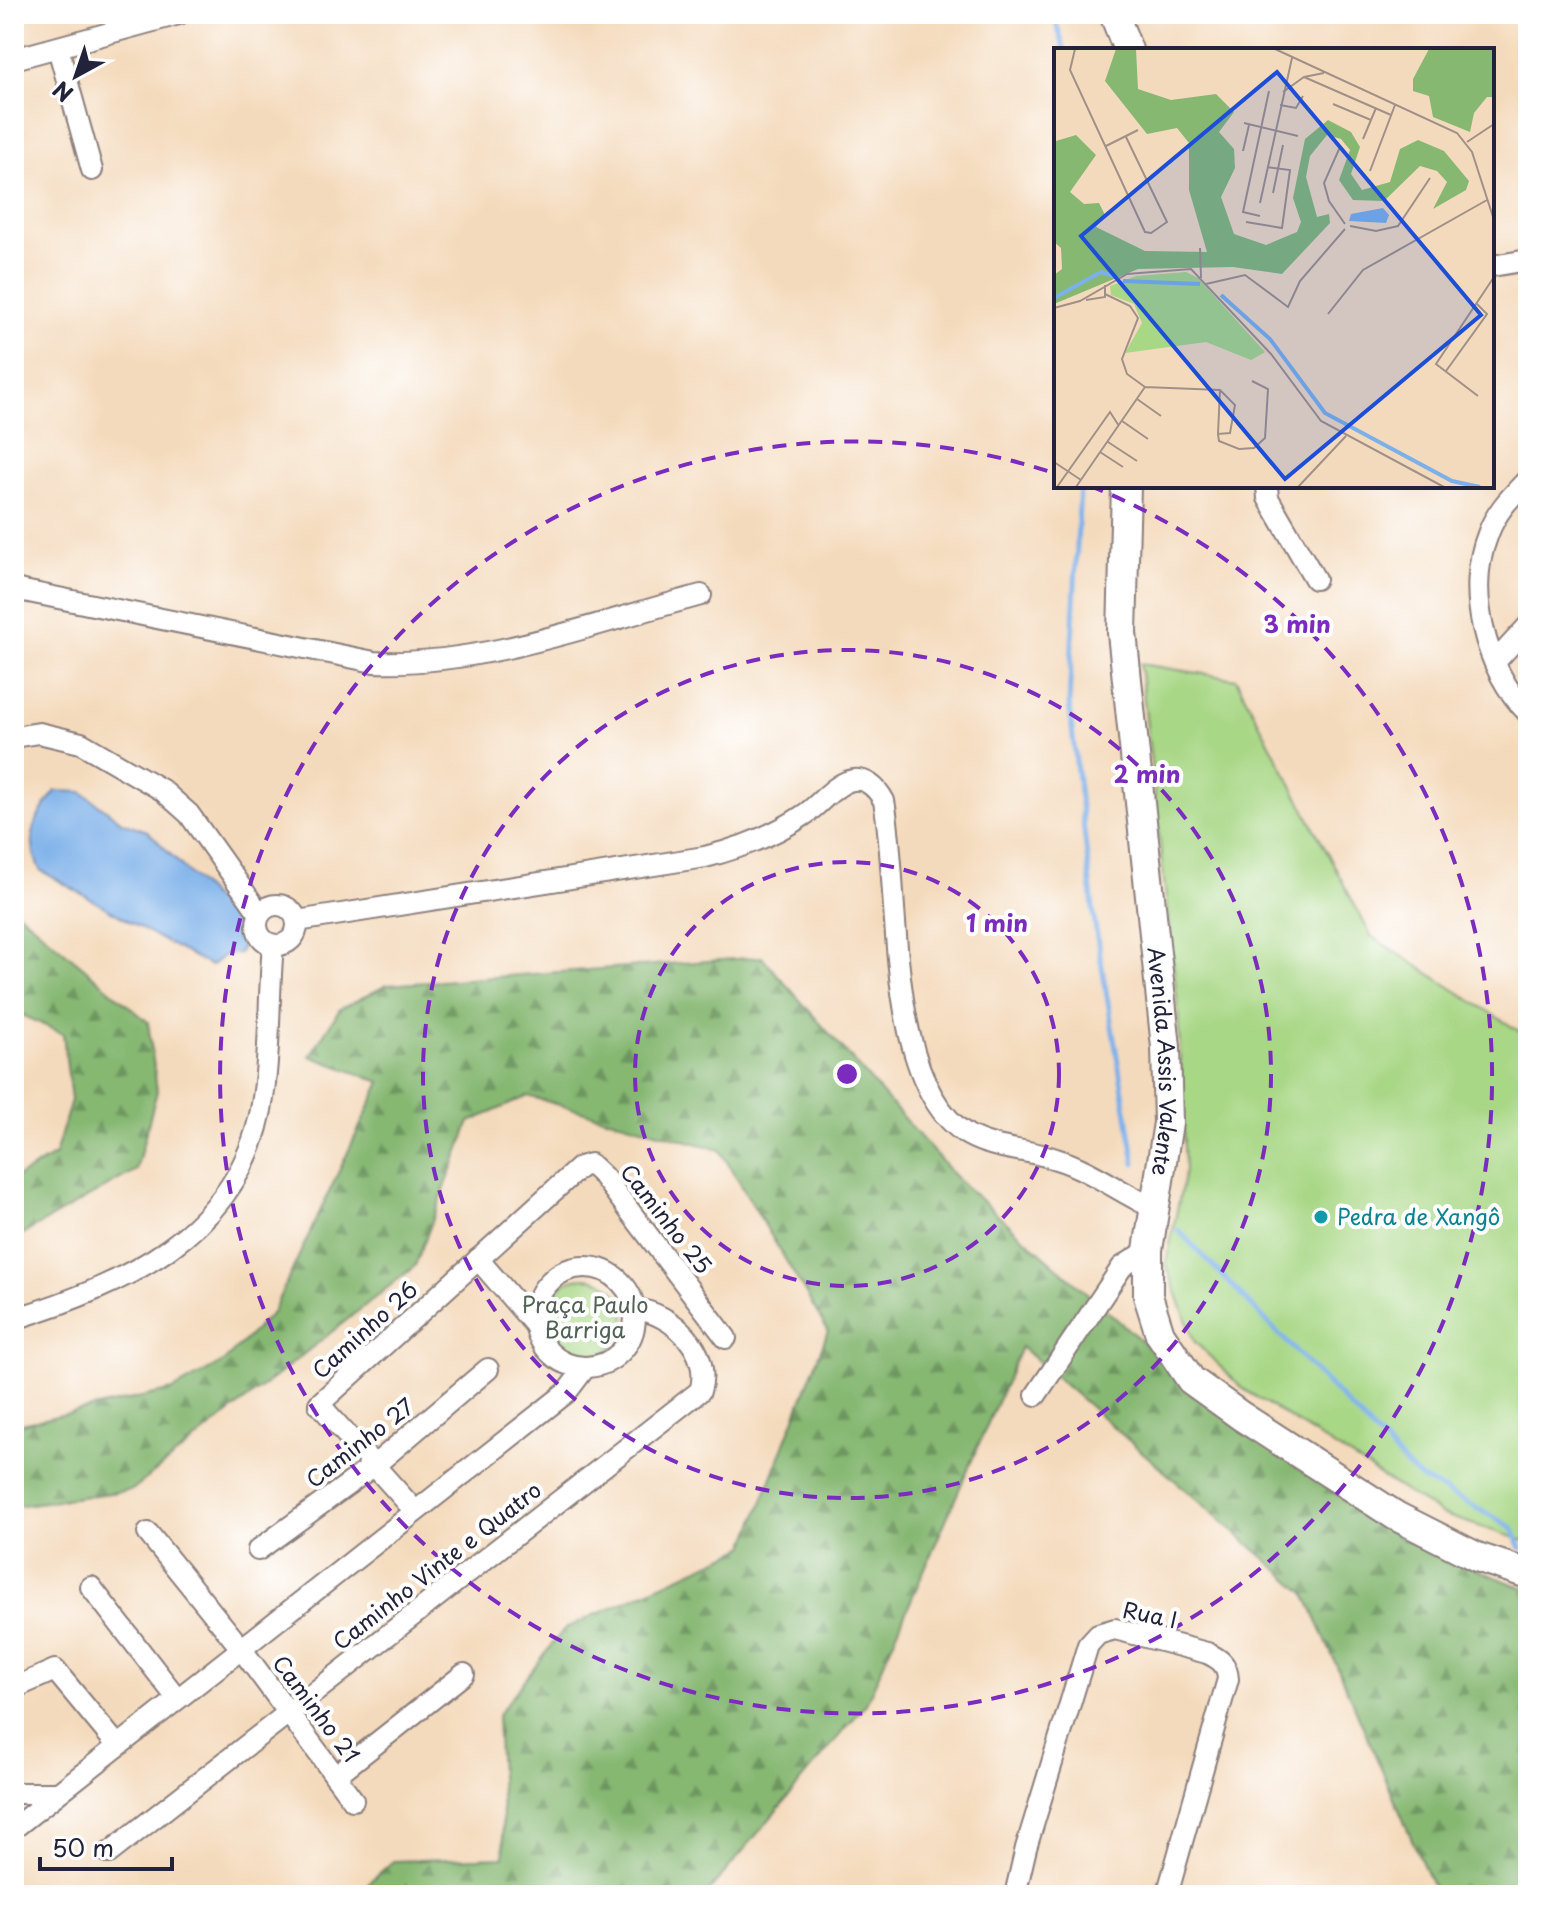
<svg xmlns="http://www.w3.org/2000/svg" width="1542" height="1909" font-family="'Playpen Sans',sans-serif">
<defs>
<pattern id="forest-firs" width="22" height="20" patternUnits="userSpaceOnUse" patternTransform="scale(2)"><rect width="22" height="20" fill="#86b872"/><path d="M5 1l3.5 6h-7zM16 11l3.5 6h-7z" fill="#6d955f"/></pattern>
</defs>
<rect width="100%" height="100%" fill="#fff"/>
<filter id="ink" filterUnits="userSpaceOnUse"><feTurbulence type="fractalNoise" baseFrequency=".0125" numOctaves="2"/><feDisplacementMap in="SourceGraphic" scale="16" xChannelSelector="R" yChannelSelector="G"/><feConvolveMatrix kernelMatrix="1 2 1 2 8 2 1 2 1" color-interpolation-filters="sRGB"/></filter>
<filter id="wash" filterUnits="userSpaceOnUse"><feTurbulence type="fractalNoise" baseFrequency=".006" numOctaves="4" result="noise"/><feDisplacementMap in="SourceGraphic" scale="32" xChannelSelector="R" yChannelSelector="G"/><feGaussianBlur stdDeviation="1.8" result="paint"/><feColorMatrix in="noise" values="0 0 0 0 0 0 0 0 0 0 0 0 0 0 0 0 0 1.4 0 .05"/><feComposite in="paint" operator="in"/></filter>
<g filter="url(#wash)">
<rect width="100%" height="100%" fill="#f4dabc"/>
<g fill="#a8d785" stroke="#657c60" stroke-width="2">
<polygon points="1140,664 1236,679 1371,936 1528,1037 1528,1542 1441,1514 1242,1388 1194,1341 1166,1264 1185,1171 1178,1006"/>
<circle cx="585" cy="1318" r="40"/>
</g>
<g fill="url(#forest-firs)" stroke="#546d56" stroke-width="2">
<polygon points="14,909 148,1022 157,1091 136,1170 14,1239 14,1179 55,1155 71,1100 63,1034 14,1011"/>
<polygon points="762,957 958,1180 1186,1380 1402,1539 1528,1590 1528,1895 1436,1895 1305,1593 1021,1347 866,1704 706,1895 355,1895 393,1861 504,1857 497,1716 564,1629 745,1547 828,1331 720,1150 528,1096 470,1122 415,1266 132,1490 14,1506 14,1421 17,1425 173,1390 223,1362 272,1313 381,1082 310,1056 340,1009 387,985"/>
</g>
<path fill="#7cb0e9" stroke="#4f6992" stroke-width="2" d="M56,791l26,1 40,30 26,9 95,98 2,10 -6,14 -15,2 -13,11c-59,-29 -113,-64 -171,-96 -15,-32 -6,-53 16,-79z"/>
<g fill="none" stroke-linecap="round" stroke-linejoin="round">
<g stroke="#7cb0e9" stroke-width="5">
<polyline points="1053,14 1065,50"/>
<polyline points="1080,486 1069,703 1095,925 1135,1163"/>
<polyline points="1178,1230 1417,1476 1512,1527 1521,1548"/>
</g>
</g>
</g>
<g filter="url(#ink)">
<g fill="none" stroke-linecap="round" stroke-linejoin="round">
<g stroke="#8b7e7c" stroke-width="24">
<g id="street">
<polyline points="58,48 92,170"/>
<polyline points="14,59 179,14"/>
<polyline points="1492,266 1528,260"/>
<path d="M1528,479c-16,17 -32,32 -40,55 -23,57 -3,136 40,179"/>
<polyline points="1267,486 1268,498 1315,579"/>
<path d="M14,589l360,73c111,4 221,-39 327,-67"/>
<polyline points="1495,662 1528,626"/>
<polyline points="14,737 39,733 81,743 162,790 189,814 260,914"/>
<circle cx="277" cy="925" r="20"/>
<path d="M297,921l408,-64c36,-9 68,-21 99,-42 14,-9 29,-29 45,-34 16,-5 28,7 35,20 17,88 -1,282 84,334 27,15 59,14 88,24 34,10 65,34 98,49"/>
<polyline points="478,1259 534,1324"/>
<circle cx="585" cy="1317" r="50"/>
<path d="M14,1319c110,-34 223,-85 247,-209 10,-54 7,-111 12,-165"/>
<polyline points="1036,1395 1122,1267 1148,1250"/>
<polyline points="415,1511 319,1404 580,1167 590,1164 603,1176 726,1338"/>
<polyline points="148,1533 240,1647 353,1800"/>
<polyline points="258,1550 376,1464 488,1369"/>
<polyline points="91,1587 176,1697"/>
<polyline points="14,1688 55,1670 117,1745"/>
<polyline points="335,1776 464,1674"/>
<polyline points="14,1793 56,1793"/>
<polyline points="14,1828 566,1393 585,1368"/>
<path d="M109,1853l591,-462c13,-39 -28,-79 -66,-82"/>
<path d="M1015,1895l11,-47 62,-203 10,-11 17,-5 92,24c13,6 20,11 21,26l-61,216"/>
</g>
</g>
<g stroke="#8b7e7c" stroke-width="32">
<g id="secondary">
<polyline points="1114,14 1128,50"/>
<path id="s1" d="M1126,486l-4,147 44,414 2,76 -20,127v46l12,38 31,46 50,36 155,100 81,41 51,17"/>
</g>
</g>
<use href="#street" stroke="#fff" stroke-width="20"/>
<use href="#secondary" stroke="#fff" stroke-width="28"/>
</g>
</g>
<g fill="none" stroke="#7b2cbf" stroke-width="4" stroke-dasharray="14 10">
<circle cx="847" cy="1074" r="212"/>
<circle cx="847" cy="1074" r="424"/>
<path d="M1090 486A636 636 0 1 1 1054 473"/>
</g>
<circle fill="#0f9aa8" stroke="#fff" stroke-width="3" cx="1321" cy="1217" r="8"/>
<g text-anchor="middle" stroke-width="8" stroke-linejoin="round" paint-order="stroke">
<g font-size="22" fill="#22223b" stroke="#fff">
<text dy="8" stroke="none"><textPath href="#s1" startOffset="578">Avenida Assis Valente</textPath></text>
<text transform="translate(666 1219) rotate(52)" y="8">Caminho 25</text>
<text transform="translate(365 1330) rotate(-42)" y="8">Caminho 26</text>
<text transform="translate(360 1443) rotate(-38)" y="8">Caminho 27</text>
<text transform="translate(437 1566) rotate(-38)" y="8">Caminho Vinte e Quatro</text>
<text transform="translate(1150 1615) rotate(12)" y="8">Rua I</text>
<text transform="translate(316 1709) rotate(53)" y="8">Caminho 21</text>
</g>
<g font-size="22" fill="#0d838f" stroke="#fff" text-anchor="start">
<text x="1337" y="1225">Pedra de Xangô</text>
</g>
<g font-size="22" fill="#516155" stroke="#fff">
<text x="585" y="1313">Praça Paulo<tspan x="585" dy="25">Barriga</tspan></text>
</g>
</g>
<g transform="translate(1054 48)">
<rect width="440" height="440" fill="#f4dabc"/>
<path d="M132,224l12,6 67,74 -14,8 -45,-18 -81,11 17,-30 -8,-19 -23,-9 -1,-9 26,-10z" fill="#a8d785"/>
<path d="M62,1h20l2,40 33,11 45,-6 18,18 -15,20 15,17 1,19 -14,29 13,37 32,11 31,-13 4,-10 -8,-24 12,-59 23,-19 23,12 9,15 -9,27 11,16 28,-8 10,-33 18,-9 26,11 25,30 -3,9 -33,19 14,-27 -10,-11 -17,-5 -36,35 -31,-1 -14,-20 11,-30 -9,-11 -14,-4 -17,21 -4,21 11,40 12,-3 1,9 -48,51 -49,-7 -95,2 -84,35v-29l8,-6 -1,-21 -7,-6v-131l2,30 20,-6 20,20 -26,37 14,12 15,-1 6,12 -9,12 49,24 62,1 -18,-62v-47l-12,-15 -30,6 -42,-53zM375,1h65v48h-7l-13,16 -4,19 -37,-15 -4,-21 -16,-5v-12z" fill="#86b872"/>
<path d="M329,160l6,7 -3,8 -37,-2 2,-7z" fill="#7cb0e9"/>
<path fill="none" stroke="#7cb0e9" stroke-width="4" d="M69,233l77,3M167,247l49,44 55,74 127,68 28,6M0,250l47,-26 16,5"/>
<path fill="none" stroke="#a09088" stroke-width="2" d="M21,1l-5,21 75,162 6,1 16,-11 -41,-85M221,1l182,84 15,19 22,68M250,29l87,38M229,44l21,-15 20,-4M279,56l38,16M226,57l16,3 7,-12M190,75l54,13M309,91l13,-31M413,94l27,-18M52,98l32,-16M286,99l-16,36 5,18 16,23M189,103l6,-26M316,123l25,-66M219,145l10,-48M206,155l32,-145M206,168l-17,-4 26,-121M192,174l36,6 8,-58 -23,-3M296,178l26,5 22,-5 32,-48M146,200l1,30M152,236l39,-9 43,32 12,-26 45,-52M51,246l25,12 8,12 -16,41 5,15 18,13M32,252l19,-3v-12M0,260l26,-7 47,-27 64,-5 80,85 50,67 123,66M274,266l35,-44 124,-70M392,323l41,-57 -11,-11M424,348l-42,-32 58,-87M83,351l24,17M68,373l26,18M164,386l1,7 20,8 15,-1 11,-10 3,-49 -16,-8M54,394l29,19M46,404l23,15M0,414l27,18M3,439l53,-75 9,14M22,439l69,-100 75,3 15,15 -5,28 -12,1 2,-44M244,439l48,-51"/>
<path fill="#1d4ed8" fill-opacity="0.15" stroke="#1d4ed8" stroke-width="4" d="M223,24l204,243 -196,164 -204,-243z"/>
<rect width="440" height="440" fill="none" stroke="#22223b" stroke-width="4"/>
</g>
<circle cx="847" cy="1074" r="12" fill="#7b2cbf" stroke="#fff" stroke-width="4"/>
<g font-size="24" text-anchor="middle" font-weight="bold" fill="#7b2cbf" stroke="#fff" stroke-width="8" stroke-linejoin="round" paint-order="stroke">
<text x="1297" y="633">3 min</text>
<text x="1147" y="783">2 min</text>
<text x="997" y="932">1 min</text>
</g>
<rect width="1542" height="1909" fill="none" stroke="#fff" stroke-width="48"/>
<g transform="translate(76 76) rotate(220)" stroke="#ffffff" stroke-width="6" paint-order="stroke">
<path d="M0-6L14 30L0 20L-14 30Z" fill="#22223b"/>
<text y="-12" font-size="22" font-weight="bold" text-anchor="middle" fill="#22223b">N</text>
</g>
<path d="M40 1857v12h132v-12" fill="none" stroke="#22223b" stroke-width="4"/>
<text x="52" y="1857" font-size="24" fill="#22223b" stroke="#ffffff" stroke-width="6" paint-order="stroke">50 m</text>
</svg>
